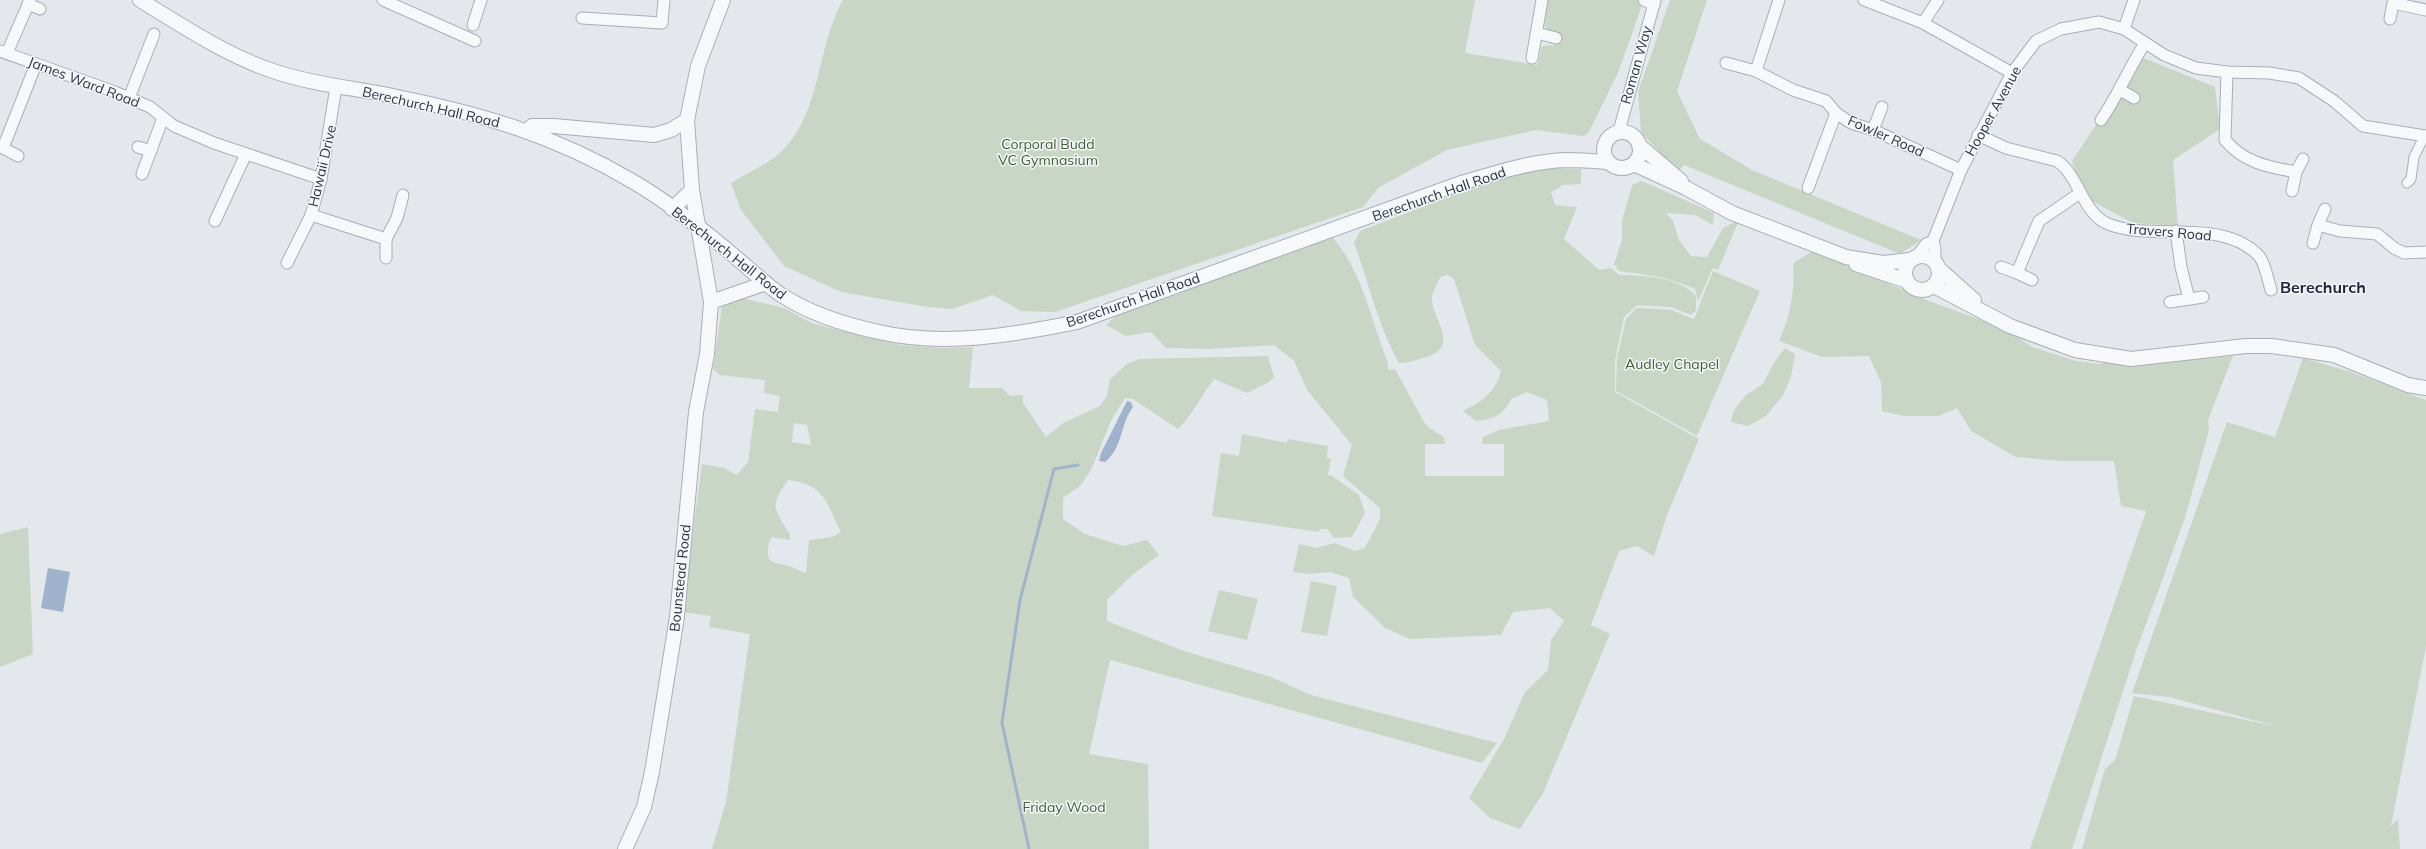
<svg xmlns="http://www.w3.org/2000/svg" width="2426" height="849" font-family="Mulish,sans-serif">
<rect width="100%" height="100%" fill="#e4e7ec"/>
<g fill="#c9d6c5" fill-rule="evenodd">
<path d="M843,0h632l-10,53 72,12 5,-19 13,-1v-9l-7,-3 -4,-10 4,-23h96l-26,73 -29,59 -6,4 -47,-6 -89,20 -69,38 -15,19 -308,105 -34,-1 -28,-16 -41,14 -24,-2 -87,-15 -57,-26 -43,-56 -10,-27c15,-10 36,-18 50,-31 41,-40 35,-104 62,-152z"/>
<polygon points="1670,0 1707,0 1677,91 1700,139 1752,170 1921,240 1900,254 1684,165 1678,172 1641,132 1638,92"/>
<polygon points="2141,57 2215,87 2220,129 2173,160 2178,226 2133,223 2090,200 2076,176 2072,161"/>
<path d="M1540,168l41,1v15l-18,1 -12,7 4,13 22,2 -13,32 35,31 12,-2 8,7c25,1 59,1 77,21v14l-5,5 -20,-8 -34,-2 -13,12 -9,43v32l84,47 -32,76 -13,41 -17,-10 -18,5 -28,74 19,9 -67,159 -23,36 -30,-11 -21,-20 35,-59 21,-47 23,-22 3,-30 13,-19 -14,-13 -37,4 -12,23 -92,4 -25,-12 -31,-30 -4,-19 -19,-6 -21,2 -16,-2 6,-28 17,4 19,-5 20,8 10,-3 15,-29v-11l-37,-32 9,-31 -45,-55 -13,-29 -20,-16 -64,4 -44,-1 -15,-16 -25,4 -20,-11 13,-12 58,-18 41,-20 115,-37c30,35 38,82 55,125v7l7,-1 29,53 5,6 15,9 1,7h-20v32h79v-32h-22l1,-7 16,-7 50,-9 -2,-21 -20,-8 -16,7c-7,16 -18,20 -35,22l-13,-10c18,-9 33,-19 38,-40l-26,-26 -21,-66 -6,-4 -8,2c-2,6 -8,15 -8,21 -1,21 31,49 -8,60 -9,2 -16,5 -25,5 -21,-37 -30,-80 -45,-120l6,-12 135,-52z"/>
<path d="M1642,181l72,32 -1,12 -18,-10 -29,-2 7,8 6,19 12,16 16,1 16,-29 16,-8 -21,50 -5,-2 -15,33 -3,-12c-27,-12 -47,-14 -76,-18l-5,-7 8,-24v-19l10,-36z"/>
<path d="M1813,251l116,50 77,28 26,18 44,14 24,3 23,-4 110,-4 -25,64 1,10 -24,88 -49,133 -64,198h-42l116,-338 -25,-5 -7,-45h-52l-46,-4 -45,-26 -14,-23 -18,8h-35l-22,-5 -1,-29 -12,-26 -47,1 -43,-16c11,-24 16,-49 14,-76l2,-3z"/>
<polygon points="1713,271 1760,291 1697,436 1616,391 1617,359 1626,319 1637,308 1671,310 1694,319"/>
<path d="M734,296l50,12 30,16 87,21 41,3 31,-1 -4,41h33l8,8 13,-1v8l23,34 17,-14 37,-17 7,-10 3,-17 17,-15 12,-5 129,-3 6,21 -5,5 -22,11 -33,-14c-13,16 -21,36 -36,50l-45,-30 -8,-1 -14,23 -20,49 -11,16 -17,12v21l22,15 38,12 24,-6 12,15 -27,20 -25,25v21l77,30 87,26 40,18 186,48 -15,20 -372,-103 -21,94 59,10 1,85h-437l14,-47 24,-168 -41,-7 2,-11 -29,-4 20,-148 22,4 13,7 11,-13 7,-53 23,3 2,-16 -16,-3 1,-13 -45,-5 -7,-6 9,-64zM794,423l13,2 4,20 -19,-3zM788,480c37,4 38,23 53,52l-9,5 -23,3 -3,33c-6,-1 -11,-6 -17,-7 -12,-4 -23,-1 -21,-17 1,-5 1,-8 4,-12l18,3v-5c-15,-26 -22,-28 -2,-55z"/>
<polygon points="1785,348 1795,354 1791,377 1783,395 1766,416 1748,426 1731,422 1734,410 1745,396 1763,384 1773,364"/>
<polygon points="2303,358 2351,372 2426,400 2426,646 2391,826 2398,819 2400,849 2082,849 2105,769 2115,760 2134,696 2279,727 2169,697 2132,693 2227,422 2275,437"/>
<polygon points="1242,434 1287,443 1288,439 1328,446 1327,458 1331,459 1328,475 1332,476 1359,495 1365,513 1352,537 1334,538 1327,529 1320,529 1319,532 1212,516 1221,453 1239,456"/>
<polygon points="28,527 33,654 0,667 0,534"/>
<polygon points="1311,581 1337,586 1327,636 1301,632"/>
<polygon points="1219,590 1258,599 1247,640 1208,631"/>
</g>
<g fill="#9fb4cc">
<path d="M1127,401l4,1 2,5c-13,17 -10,41 -28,55l-6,-1 2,-8z"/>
<polygon points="48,568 70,572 63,612 41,608"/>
</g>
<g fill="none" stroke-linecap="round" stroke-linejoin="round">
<polyline stroke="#9fb4cc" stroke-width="3" points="1029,849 1002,723 1020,600 1054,469 1078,465"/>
<g stroke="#a9aeb7" stroke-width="11">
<polyline id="pedestrian" points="2407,183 2411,179 2414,157 2425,135"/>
</g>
<g stroke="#a9aeb7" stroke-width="13">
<g id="minor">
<polyline points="383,0 475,41"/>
<polyline points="1644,0 1654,5"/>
<polyline points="1864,0 1923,23 2012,73"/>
<polyline points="28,4 40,9"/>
<polyline points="582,18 662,23 664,0"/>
<polyline points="2390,19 2393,3 2426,10"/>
<polyline points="1923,23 1938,0"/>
<polyline points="473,25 481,0"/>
<polyline points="2124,29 2134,0"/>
<polyline points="1537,33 1556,38"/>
<polyline points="0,51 115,92 150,107 174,126 214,143 321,179"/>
<polyline points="7,53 30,0"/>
<polyline points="1532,58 1542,0"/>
<polyline points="1726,63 1756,71 1793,90 1826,101 1836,113 1851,123 1873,130 1961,170"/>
<polyline points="1756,71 1779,0"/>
<path d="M2227,72l-2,68c19,23 44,27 71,32l-4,19"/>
<polyline points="2120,90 2134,98"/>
<polyline points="129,98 154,34"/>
<path d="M2101,120c17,-25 28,-52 44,-77"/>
<polyline points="1873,130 1882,107"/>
<polyline points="1619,131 1655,0"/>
<path d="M1978,135l28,13 51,13c22,14 25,52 51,63 44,18 115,-7 151,32 6,7 9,24 12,34"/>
<polyline points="138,147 151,151"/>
<polyline points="18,156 3,148 36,64"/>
<polyline points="2296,172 2303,159"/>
<polyline points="142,174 163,118"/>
<polyline points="1808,188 1836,113"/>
<polyline points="2325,209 2318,225 2340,231 2377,234 2394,248 2404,253 2426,252"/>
<polyline points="311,215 386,239 386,258"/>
<polyline points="215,221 246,154"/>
<polyline points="2176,231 2181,267 2189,299"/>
<polyline points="386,239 397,218 403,195"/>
<polyline points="2313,243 2318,225"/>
<polyline points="1916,257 1926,244 1933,241"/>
<polyline points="1935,260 1935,248 1933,241 1961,170 2012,73 2036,41 2061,29 2099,22 2124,29 2164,55 2196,68 2227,72 2270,73 2299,78 2334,101 2363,126 2426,136"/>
<polyline points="287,263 311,215 321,179 336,87"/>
<polyline points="2001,267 2017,273 2039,221 2080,193"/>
<polyline points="2017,273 2032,280"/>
<polyline points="2170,302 2203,297"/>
</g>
</g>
<g stroke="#a9aeb7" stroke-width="16">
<g id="tertiary">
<path d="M140,0c44,27 87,56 136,72 39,13 80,16 121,25 85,17 159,39 235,84 38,22 74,51 107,79 14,12 28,26 44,36 28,18 63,29 96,36 64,15 135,3 198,-10l384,-139c35,-10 70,-22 106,-23 13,0 27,1 40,2"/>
<polyline points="527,131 532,126 554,126 654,135 671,130 687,120"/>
<circle cx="1622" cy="150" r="18"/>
<polyline points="1639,145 1681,181"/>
<polyline points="1635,163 1638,166 1686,188 1732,213 1846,257 1883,263 1910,260"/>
<polyline points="672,209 692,190"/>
<circle cx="1922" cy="273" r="17"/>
<polyline points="1856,264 1907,281"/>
<polyline points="1938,268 1974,300"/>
<polyline points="1934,286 2010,326 2075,350 2131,359 2246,346 2272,346 2334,355 2408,385 2426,388"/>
<polyline points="711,302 766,283"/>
<polyline points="625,849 644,807 652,772 677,617 696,412 707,354 711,302 692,190 687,120 698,66 723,0"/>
</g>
</g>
<use href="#pedestrian" stroke="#f7f8fa" stroke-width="9"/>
<use href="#minor" stroke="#f7f8fa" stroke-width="11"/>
<use href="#tertiary" stroke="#f7f8fa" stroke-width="14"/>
</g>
<g text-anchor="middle" stroke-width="3" stroke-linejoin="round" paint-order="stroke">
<g font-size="14" fill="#2b3445" stroke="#f4f6f9">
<text transform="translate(1636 65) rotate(-74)" y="5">Roman Way</text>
<text transform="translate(84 82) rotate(21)" y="5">James Ward Road</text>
<text transform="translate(431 107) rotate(13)" y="5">Berechurch Hall Road</text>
<text transform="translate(1993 111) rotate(-61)" y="5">Hooper Avenue</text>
<text transform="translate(1886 136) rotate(24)" y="5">Fowler Road</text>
<text transform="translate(322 166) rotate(-77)" y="5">Hawaii Drive</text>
<text transform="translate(1439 194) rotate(-19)" y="5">Berechurch Hall Road</text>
<text transform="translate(2169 232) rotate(5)" y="5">Travers Road</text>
<text transform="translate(729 253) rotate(38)" y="5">Berechurch Hall Road</text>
<text transform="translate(1133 300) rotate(-19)" y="5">Berechurch Hall Road</text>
<text transform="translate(680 578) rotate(-84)" y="5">Bounstead Road</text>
</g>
<g font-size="14" fill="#3f6138" stroke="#f4f6f9">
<text x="1048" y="149">Corporal Budd<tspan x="1048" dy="16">VC Gymnasium</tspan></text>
<text x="1672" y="369">Audley Chapel</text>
<text x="1064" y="812">Friday Wood</text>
</g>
<g font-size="16" font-weight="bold" fill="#1d2536" stroke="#f4f6f9">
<text x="2323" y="293">Berechurch</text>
</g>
</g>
</svg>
